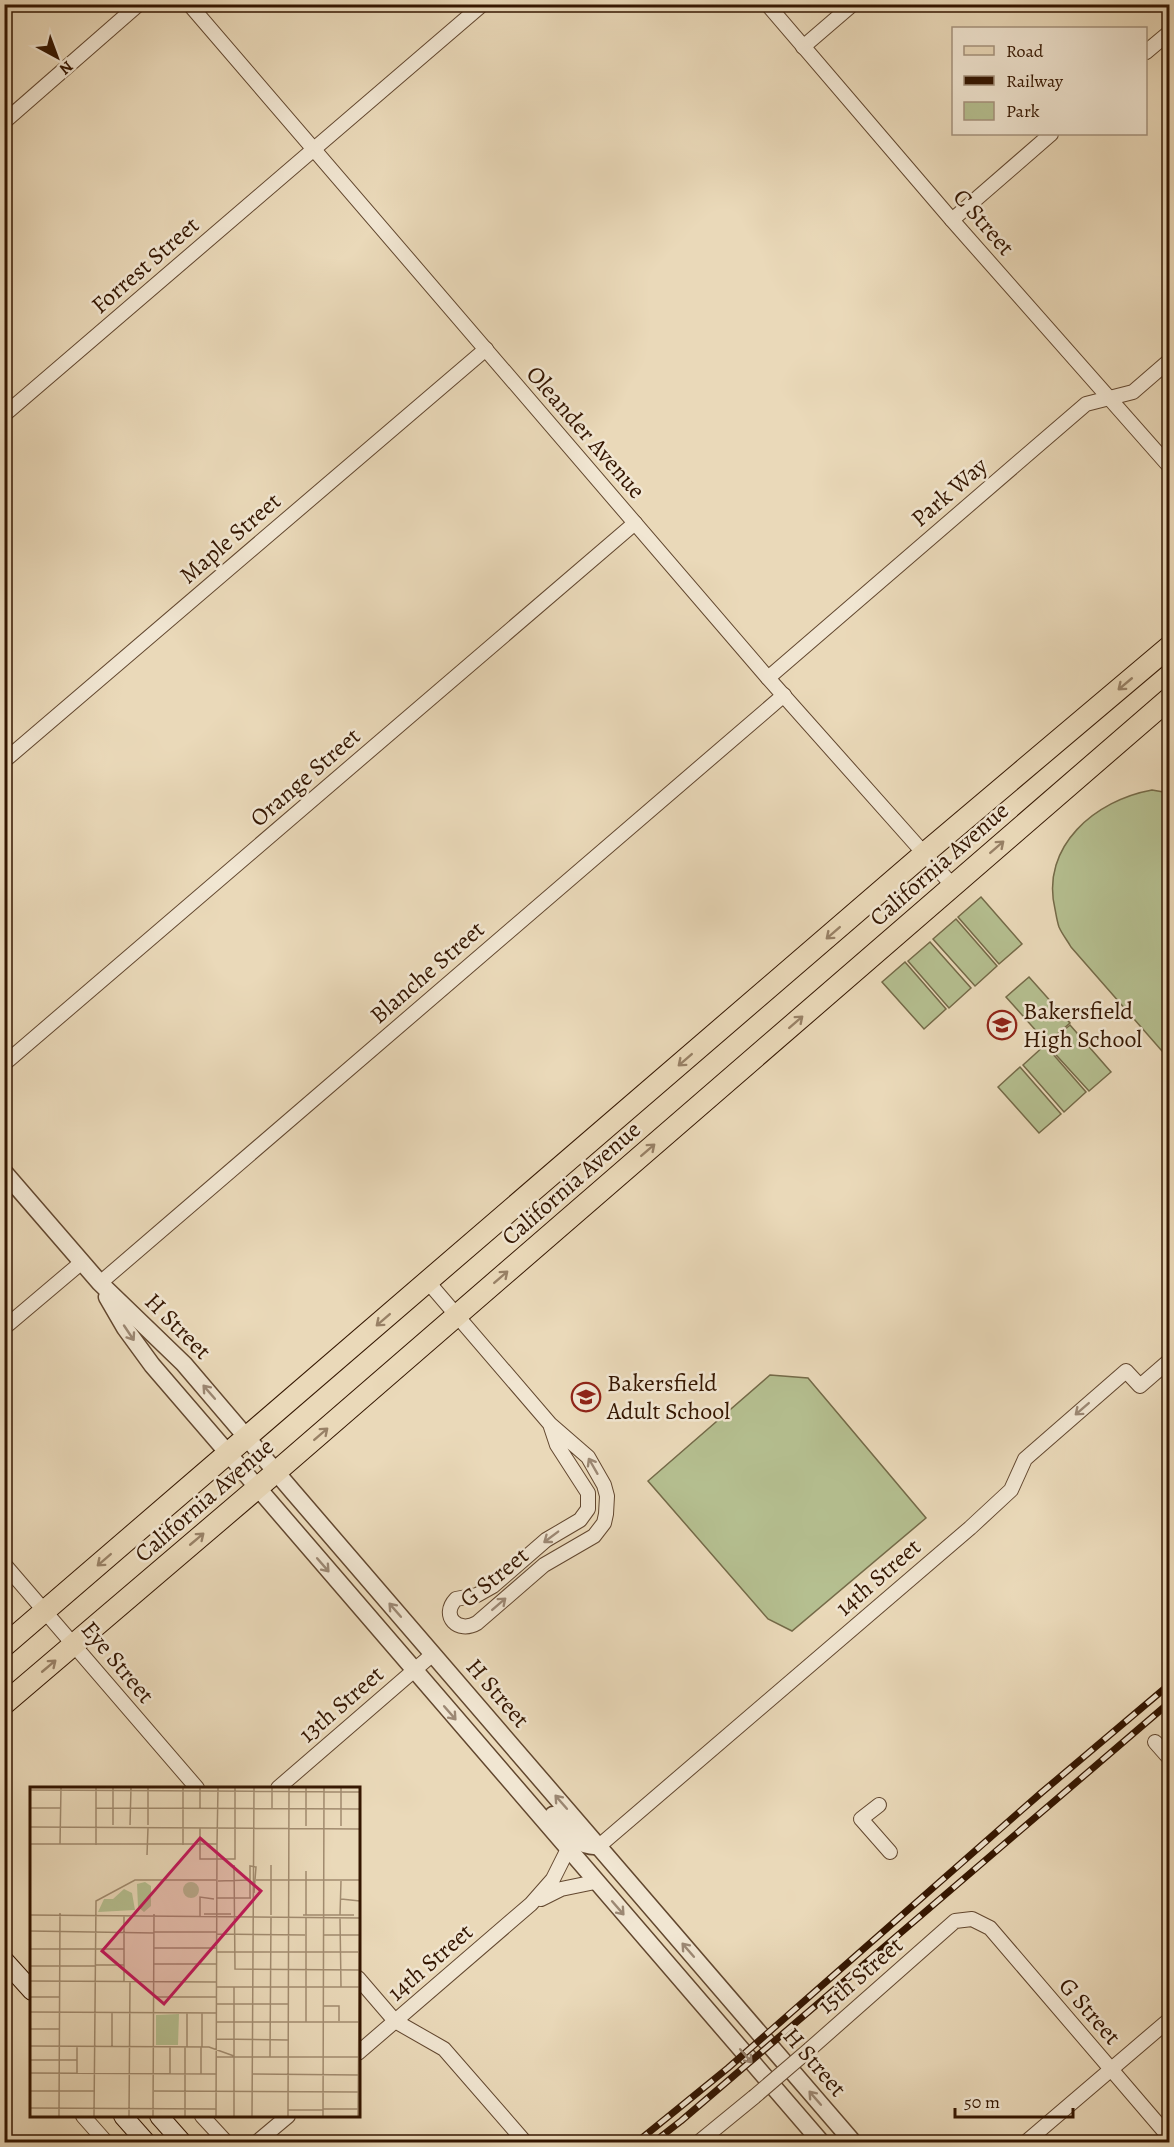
<svg xmlns="http://www.w3.org/2000/svg" width="1174" height="2147" font-family="Alegreya,serif">
<rect width="100%" height="100%" fill="#ead9b9"/>
<filter id="stains"><feTurbulence type="fractalNoise" baseFrequency=".00333" numOctaves="4"/><feColorMatrix values="0 0 0 0 .2 0 0 0 0 .09 0 0 0 0 .02 0 0 0 .5 -.17"/></filter>
<radialGradient id="worn" r=".72"><stop offset=".6" stop-color="#630" stop-opacity="0"/><stop offset="1" stop-color="#630" stop-opacity=".3"/></radialGradient>
<g fill="#b5bf90" stroke="#746a48" stroke-width="1.5">
<path d="M1152,790l17,3v266l-98,-112c-4,-7 -9,-13 -12,-20 -2,-6 -3,-13 -4,-18 -15,-63 41,-109 97,-119z"/>
<polygon points="981,897 1022,944 999,964 958,917"/>
<polygon points="956,919 997,966 975,986 933,939"/>
<polygon points="930,942 971,988 949,1008 908,961"/>
<polygon points="905,962 946,1009 924,1029 882,982"/>
<polygon points="1029,977 1070,1023 1047,1043 1006,997"/>
<polygon points="1070,1025 1111,1072 1089,1091 1047,1045"/>
<polygon points="1045,1045 1086,1092 1064,1112 1023,1065"/>
<polygon points="1020,1067 1061,1114 1039,1133 998,1087"/>
<polygon points="770,1375 808,1378 926,1518 792,1631 768,1619 648,1481"/>
</g>
<g fill="none" stroke-linecap="round" stroke-linejoin="round">
<g stroke="#62472f" stroke-width="16">
<g id="minor">
<polyline points="189,4 768,678 953,886"/>
<polyline points="767,4 952,220 1170,467"/>
<polyline points="803,47 853,4"/>
<polyline points="1146,52 1170,32"/>
<polyline points="4,122 139,4"/>
<polyline points="952,220 1051,134"/>
<polyline points="4,415 483,4"/>
<polyline points="768,678 1086,404 1133,392 1170,360"/>
<polyline points="4,761 486,349"/>
<polyline points="4,1064 635,523"/>
<path d="M428,1282l122,142 38,33 16,28 3,11 -1,18 -2,9 -10,13 -50,29 -67,58c-19,11 -37,-7 -21,-24l21,-4 16,-9 53,-46 34,-20 8,-11v-16l-31,-48 -7,-21"/>
<polyline points="100,1283 784,695"/>
<polyline points="4,1328 82,1262"/>
<polyline points="4,1564 197,1788"/>
<polyline points="1155,1742 1170,1759"/>
<polyline points="278,1788 433,1654"/>
<polyline points="879,1805 861,1819 890,1852"/>
<polyline points="599,1846 970,1528 1011,1490 1025,1459 1126,1371 1140,1386 1170,1360"/>
<polyline points="541,1899 561,1889 595,1882"/>
<polyline points="358,1978 395,2021 444,2049 525,2142"/>
<polyline points="810,2049 955,1921 972,1919 990,1928 1170,2138"/>
<polyline points="358,2053 531,1904 553,1879 568,1849"/>
<polyline points="83,2116 106,2142"/>
<polyline points="202,2116 226,2142"/>
<polyline points="257,2142 288,2116"/>
<polyline points="699,2142 754,2097"/>
<polyline points="1026,2142 1170,2019"/>
</g>
</g>
<g stroke="#62472f" stroke-width="19">
<g id="tertiary">
<polyline points="4,1172 100,1283 184,1364 294,1493 853,2142"/>
<polyline points="107,1297 125,1328 152,1365 821,2142"/>
<path d="M553,1815c13,15 24,33 46,31"/>
</g>
</g>
<g stroke="#341601" stroke-width="20">
<g id="secondary">
<polyline points="4,1960 32,1991"/>
<polyline points="123,2116 146,2142"/>
<polyline points="159,2116 182,2142"/>
</g>
</g>
<g stroke="#341601" stroke-width="23">
<g id="primary">
<polyline points="4,1646 925,853 1170,646"/>
<polyline points="4,1704 276,1472 1170,698"/>
</g>
</g>
<use href="#minor" stroke="#f1e6d2" stroke-width="14"/>
<use href="#tertiary" stroke="#f1e6d2" stroke-width="16"/>
<use href="#secondary" stroke="#f1e6d2" stroke-width="18"/>
<use href="#primary" stroke="#ead9b9" stroke-width="21"/>
<g stroke="#341601" stroke-width="7">
<g id="rail">
<polyline points="637,2142 728,2068 1041,1793 1170,1684"/>
<polyline points="654,2142 681,2121 1170,1702"/>
</g>
</g>
<use href="#rail" stroke="#f1e6d2" stroke-width="4.5" stroke-dasharray="14" stroke-linecap="butt"/>
<g stroke="#62472f" stroke-width="16" stroke-linecap="butt">
<polyline id="minor-bridge" points="754,2097 810,2049"/>
</g>
<use href="#minor-bridge" stroke="#f1e6d2" stroke-width="14"/>
</g>
<defs><path id="oneway-shaft" d="M-6 0H5M1.5-3L5.5 0L1.5 3" fill="none" stroke-width="1.6" stroke-linecap="round" stroke-linejoin="round" transform="scale(1.5)"/></defs>
<g stroke="#988166">
<use href="#oneway-shaft" transform="translate(1125 684) rotate(140)"/>
<use href="#oneway-shaft" transform="translate(997 847) rotate(-41)"/>
<use href="#oneway-shaft" transform="translate(833 933) rotate(139)"/>
<use href="#oneway-shaft" transform="translate(796 1022) rotate(-41)"/>
<use href="#oneway-shaft" transform="translate(685 1060) rotate(139)"/>
<use href="#oneway-shaft" transform="translate(648 1150) rotate(-41)"/>
<use href="#oneway-shaft" transform="translate(501 1277) rotate(-41)"/>
<use href="#oneway-shaft" transform="translate(383 1320) rotate(139)"/>
<use href="#oneway-shaft" transform="translate(321 1434) rotate(-41)"/>
<use href="#oneway-shaft" transform="translate(197 1539) rotate(-40)"/>
<use href="#oneway-shaft" transform="translate(104 1560) rotate(139)"/>
<use href="#oneway-shaft" transform="translate(49 1666) rotate(-40)"/>
</g>
<g stroke="#9c8874">
<use href="#oneway-shaft" transform="translate(129 1333) rotate(56)"/>
<use href="#oneway-shaft" transform="translate(209 1392) rotate(-131)"/>
<use href="#oneway-shaft" transform="translate(1082 1409) rotate(139)"/>
<use href="#oneway-shaft" transform="translate(593 1466) rotate(-120)"/>
<use href="#oneway-shaft" transform="translate(551 1537) rotate(143)"/>
<use href="#oneway-shaft" transform="translate(323 1565) rotate(49)"/>
<use href="#oneway-shaft" transform="translate(499 1604) rotate(-41)"/>
<use href="#oneway-shaft" transform="translate(395 1610) rotate(-131)"/>
<use href="#oneway-shaft" transform="translate(450 1713) rotate(49)"/>
<use href="#oneway-shaft" transform="translate(561 1802) rotate(-131)"/>
<use href="#oneway-shaft" transform="translate(618 1908) rotate(49)"/>
<use href="#oneway-shaft" transform="translate(688 1950) rotate(-131)"/>
<use href="#oneway-shaft" transform="translate(746 2056) rotate(49)"/>
<use href="#oneway-shaft" transform="translate(815 2098) rotate(-131)"/>
</g>
<defs>
<g id="school-ring" transform="scale(1.5)"><circle r="9.5" fill="#f1e6d2" stroke="#8f2418" stroke-width="1.5"/><path d="M0-5L7-2L0 1L-7-2ZM-4 1L0 2.5L4 1V4Q0 6-4 4Z" fill="#8f2418"/></g>
</defs>
<g fill-rule="evenodd">
<use href="#school-ring" x="1002" y="1025"/>
<use href="#school-ring" x="586" y="1397"/>
</g>
<g text-anchor="middle" stroke-width="5" stroke-linejoin="round" paint-order="stroke">
<g font-size="24" fill="#341601" stroke="#f1e6d2">
<text transform="translate(984 222) rotate(49)" y="8">C Street</text>
<text transform="translate(145 265) rotate(-41)" y="8">Forrest Street</text>
<text transform="translate(586 432) rotate(49)" y="8">Oleander Avenue</text>
<text transform="translate(949 492) rotate(-41)" y="8">Park Way</text>
<text transform="translate(230 538) rotate(-41)" y="8">Maple Street</text>
<text transform="translate(305 777) rotate(-41)" y="8">Orange Street</text>
<text transform="translate(939 864) rotate(-41)" y="8">California Avenue</text>
<text transform="translate(427 972) rotate(-41)" y="8">Blanche Street</text>
<text transform="translate(571 1183) rotate(-41)" y="8">California Avenue</text>
<text transform="translate(178 1326) rotate(45)" y="8">H Street</text>
<text transform="translate(204 1500) rotate(-41)" y="8">California Avenue</text>
<text transform="translate(494 1577) rotate(-39)" y="8">G Street</text>
<text transform="translate(878 1577) rotate(-41)" y="8">14th Street</text>
<text transform="translate(118 1662) rotate(50)" y="8">Eye Street</text>
<text transform="translate(498 1693) rotate(49)" y="8">H Street</text>
<text transform="translate(341 1704) rotate(-41)" y="8">13th Street</text>
<text transform="translate(430 1962) rotate(-41)" y="8">14th Street</text>
<text transform="translate(860 1975) rotate(-41)" y="8">15th Street</text>
<text transform="translate(1090 2011) rotate(49)" y="8">G Street</text>
<text transform="translate(815 2062) rotate(49)" y="8">H Street</text>
</g>
<g font-size="24" fill="#341601" stroke="#f1e6d2" text-anchor="start">
<text x="1023" y="1019">Bakersfield<tspan x="1023" dy="28">High School</tspan></text>
<text x="607" y="1391">Bakersfield<tspan x="607" dy="28">Adult School</tspan></text>
</g>
</g>
<g transform="translate(30 1787)">
<rect width="330" height="330" fill="#ead9b9"/>
<path d="M115,95l6,4v20l-7,6 -6,-5 -1,-23zM153 103a8 8 0 1 1 16 0a8 8 0 1 1-16 0ZM94,102l8,4 3,17 -37,2 6,-13h9zM149,227l-1,31h-22v-30z" fill="#b5bf90"/>
<path fill="none" stroke="#a18b6f" stroke-width="1.5" d="M242,1v21M0,3l330,2M0,21h31M66,21l264,1M170,22v-21M83,38v-37M100,38l1,-37M118,38v-37M276,39v-38M311,39v-38M0,40l330,2M170,41v31h35v-71M0,57h187M30,57l1,-56M187,57l1,-56M66,58v-57M153,58v-57M117,68l1,-27M204,78l1,104 125,1M226,93h104M188,94l31,-1M186,111h35M220,111v-32l6,1 -2,26M311,112l19,2M174,127h27M0,128l330,3M241,128v-50M273,128h51M276,128v-44M310,128l1,-34M170,129v-19l14,2M276,131v104M310,131l1,69M0,144l124,2M124,145h63M187,147l88,1M293,148h37M124,161h63M0,162h94M187,165h141M124,177h63M66,178h28M0,179h65M0,194l187,1M94,195v-66M187,200h143M0,210h30M124,210h63M187,217h71M293,219h16v15M0,225l187,1M187,235h143M0,242h30M186,252l72,1M0,259l179,1 25,9M82,259v-33M140,260v27M157,260v-34M172,260v-34M186,270h144M240,270l1,-139M0,273h47M0,286l186,1M47,286v-27M171,287v-27M222,287l106,1M0,304h65M124,304l204,1M0,321l186,1M293,322h35M258,323h35M29,329l1,-203M64,329l2,-215 39,-21h81M99,329l1,-134M123,329l1,-202M155,329v-69M186,329l1,-272M204,329v-129M222,329l2,-328M258,329l1,-328M293,329l1,-328M328,329l2,-216"/>
<path fill="#c2185b" fill-opacity="0.15" stroke="#c2185b" stroke-width="3" d="M170,51l61,53 -97,113 -62,-53z"/>
<rect width="330" height="330" fill="none" stroke="#341601" stroke-width="3"/>
</g>
<rect width="1174" height="2147" fill="none" stroke="#ead9b9" stroke-width="24"/>
<rect x="6" y="6" width="1162" height="2135" fill="none" stroke="#341601" stroke-width="3"/>
<rect x="12" y="12" width="1150" height="2123" fill="none" stroke="#341601" stroke-width="1.5"/>
<rect x="952" y="27" width="195" height="108" fill="#f1e6d2" stroke="#a5937e" stroke-width="1.5"/>
<rect x="964" y="46" width="30" height="9" fill="#ead9b9" stroke="#a5937e" stroke-width="1.5"/>
<text x="1006" y="57" font-size="18" fill="#341601">Road</text>
<rect x="964" y="76" width="30" height="9" fill="#341601" stroke="#a5937e" stroke-width="1.5"/>
<text x="1006" y="87" font-size="18" fill="#341601">Railway</text>
<rect x="964" y="102" width="30" height="18" fill="#b5bf90" stroke="#a5937e" stroke-width="1.5"/>
<text x="1006" y="117" font-size="18" fill="#341601">Park</text>
<g transform="translate(57 57) rotate(139)" stroke="#f1e6d2" stroke-width="4.5" paint-order="stroke">
<path d="M0-4.5L10 22L0 15L-10 22Z" fill="#341601"/>
<text y="-9" font-size="16" font-weight="bold" text-anchor="middle" fill="#341601">N</text>
</g>
<path d="M955 2108v9h118v-9" fill="none" stroke="#341601" stroke-width="3"/>
<text x="964" y="2108" font-size="18" fill="#341601" stroke="#f1e6d2" stroke-width="4.5" paint-order="stroke">50 m</text>
<rect width="100%" height="100%" filter="url(#stains)"/>
<rect width="100%" height="100%" fill="url(#worn)"/>
</svg>
